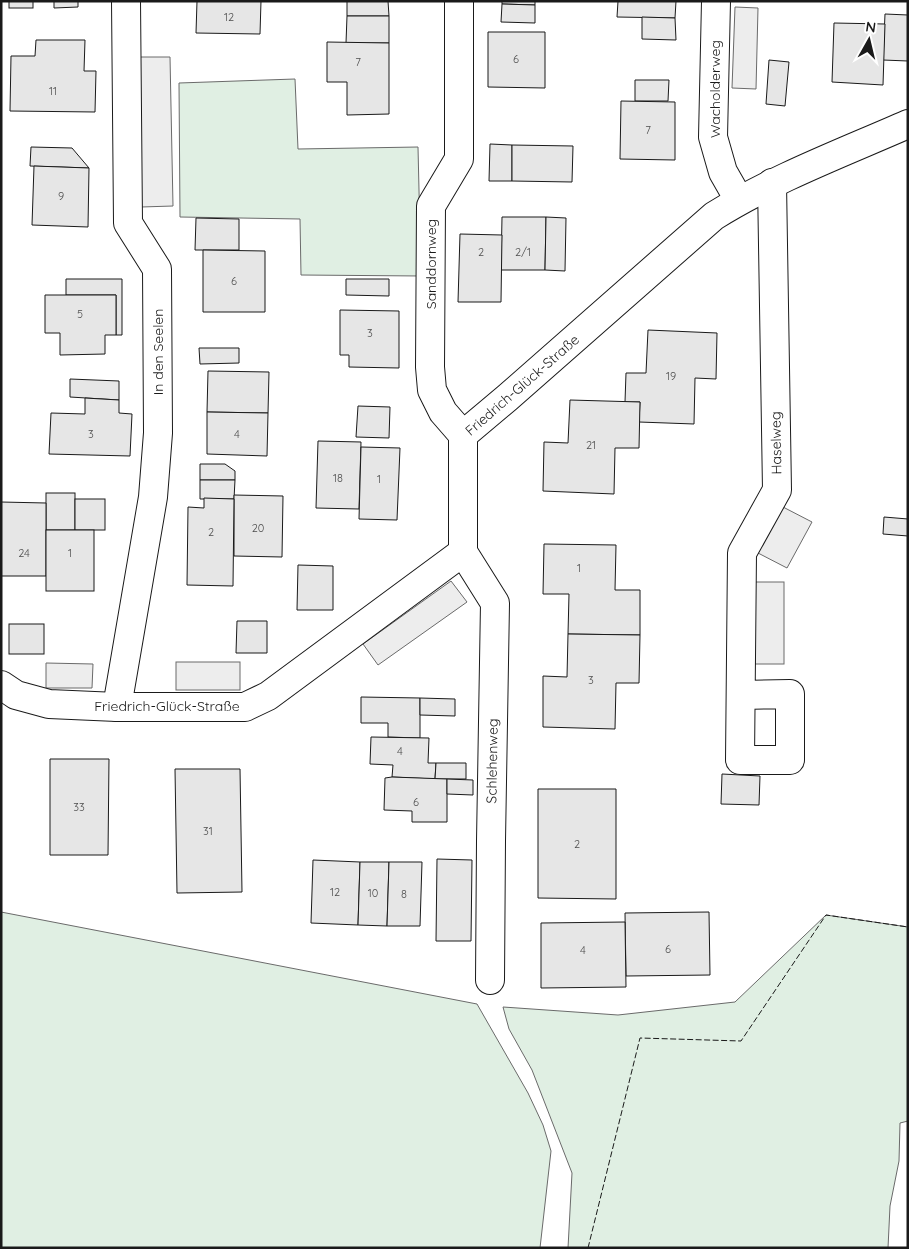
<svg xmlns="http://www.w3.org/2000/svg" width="909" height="1249" font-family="Quicksand,sans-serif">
<rect width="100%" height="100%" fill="#fff"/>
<g fill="#e0efe3" stroke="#6a6a6a">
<polygon points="295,79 298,149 418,147 421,276 301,275 300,219 180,217 179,83"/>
<polygon points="1,912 477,1004 528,1093 543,1125 551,1151 540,1248 1,1248"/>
<polygon points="826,915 908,927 908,1121 900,1123 899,1161 890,1206 888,1248 568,1248 572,1173 532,1070 509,1029 503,1007 618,1015 735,1002"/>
</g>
<g fill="#ededed" stroke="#6a6a6a">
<polygon points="735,7 758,8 756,89 732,88"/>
<polygon points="139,57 170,57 173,206 141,207"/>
<polygon points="783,507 812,522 787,568 758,553"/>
<polygon points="451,581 467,602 378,665 363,644"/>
<rect x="755" y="582" width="29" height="82"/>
<rect x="176" y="662" width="64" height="28"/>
<polygon points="46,663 93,664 92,688 46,688"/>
</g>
<g fill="#e6e6e6" stroke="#1a1a1a">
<rect x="9" y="1" width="24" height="7"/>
<polygon points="54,1 78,1 78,7 54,8"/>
<polygon points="197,1 261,1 260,34 196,33"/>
<polygon points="347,1 388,1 389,16 347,16"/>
<polygon points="502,1 535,1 535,5 502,4"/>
<polygon points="618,1 676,1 675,18 617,17"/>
<polygon points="502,4 535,5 535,23 501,22"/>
<polygon points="885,14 908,15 908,61 883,60"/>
<polygon points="347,16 389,16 389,43 346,43"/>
<polygon points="642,17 675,18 676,40 642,39"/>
<polygon points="834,23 885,24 883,85 832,82"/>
<polygon points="488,32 545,32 545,88 488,87"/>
<polygon points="36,40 85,40 84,71 96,71 95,112 10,111 11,56 35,56"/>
<polygon points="327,42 389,43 389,114 347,115 347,82 327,82"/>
<polygon points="769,60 789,62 785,106 766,104"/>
<polygon points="635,80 669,80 668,101 635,101"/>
<polygon points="621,101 675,102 675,160 620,159"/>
<polygon points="490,144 512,145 512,181 489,181"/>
<polygon points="512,145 573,146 572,182 512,181"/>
<polygon points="31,147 72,148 89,168 30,166"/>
<polygon points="34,166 89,168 88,227 32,225"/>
<polygon points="502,217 546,217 545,270 501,270"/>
<polygon points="546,217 566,218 565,271 545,270"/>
<polygon points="196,218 239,219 239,250 195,250"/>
<polygon points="460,234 502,235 501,302 458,302"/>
<polygon points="203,250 265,251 265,312 203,312"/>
<polygon points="66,279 122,279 122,335 116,335 116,295 66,295"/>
<polygon points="346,279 389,279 389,296 346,295"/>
<polygon points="45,295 116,295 116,335 105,335 105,354 60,355 60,333 45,333"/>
<polygon points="340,310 399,311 399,368 349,367 349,355 340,355"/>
<polygon points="648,330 717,333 716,379 695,378 694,424 639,422 640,402 625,402 626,373 646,373"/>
<polygon points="199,348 239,348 239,363 200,364"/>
<polygon points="208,371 269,372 268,413 207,412"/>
<polygon points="70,379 119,381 119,400 70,397"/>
<polygon points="85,398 119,400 119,413 132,414 130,456 49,454 51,413 85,414"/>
<polygon points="570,400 640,402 639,448 615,448 614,494 543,491 544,442 568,443"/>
<polygon points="358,406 390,407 389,438 356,437"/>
<polygon points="207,412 268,413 267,456 207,454"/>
<polygon points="318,441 361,442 359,509 316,508"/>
<polygon points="361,447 400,448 397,520 359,519"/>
<polygon points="200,464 225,464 235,471 235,480 200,480"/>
<polygon points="200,480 235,480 234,499 200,499"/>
<rect x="46" y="493" width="29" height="37"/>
<polygon points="234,495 283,496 282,557 234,556"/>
<polygon points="204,498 234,499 233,586 187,585 188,507 204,508"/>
<rect x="75" y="499" width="30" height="31"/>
<polygon points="1,502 46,503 46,576 1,576"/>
<polygon points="884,517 908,519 908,536 883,534"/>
<rect x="46" y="530" width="48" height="61"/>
<polygon points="544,544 616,545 615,590 640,590 640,635 568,634 569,594 543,594"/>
<polygon points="298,565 333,566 333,610 297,610"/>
<polygon points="237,621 267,621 267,653 236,653"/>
<rect x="9" y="624" width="35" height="30"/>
<polygon points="568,634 640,635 639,683 616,683 615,729 543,727 543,676 567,677"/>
<polygon points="361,697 420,698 420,738 388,737 388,723 361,723"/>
<polygon points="420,698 455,699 455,716 420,715"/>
<polygon points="371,737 429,738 428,763 436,763 435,779 392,777 393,765 370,764"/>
<polygon points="50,759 109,759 108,855 50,855"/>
<polygon points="436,763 466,763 466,779 435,779"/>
<polygon points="175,769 240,769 242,892 177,893"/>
<polygon points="722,774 760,776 759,805 721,804"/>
<polygon points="392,777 447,779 447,822 412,822 412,811 384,810 385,778"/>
<polygon points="447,779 473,780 473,795 447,794"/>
<polygon points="538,789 616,789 616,899 538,898"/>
<polygon points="437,859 472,860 471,941 436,941"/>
<polygon points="313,860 360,862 358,925 311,923"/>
<polygon points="360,862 389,862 387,926 358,925"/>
<polygon points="389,862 422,862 420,926 387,926"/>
<polygon points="709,912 710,975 626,976 625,913"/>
<polygon points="625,922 626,987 541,988 541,923"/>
</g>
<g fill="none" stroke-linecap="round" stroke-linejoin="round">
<g stroke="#1a1a1a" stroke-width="30">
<g id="minor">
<polyline points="459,1 459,159 431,206 430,367 432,390 443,412 463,435"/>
<polyline points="716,1 713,137 723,172 739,200"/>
<polyline points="463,552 495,603 491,841 490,980"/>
<path d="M1,685l15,10 33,9 68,3h128l23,-11 195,-144v-117l44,-37 207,-182c61,-38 128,-63 194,-92"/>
<polyline points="742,695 790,694 790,760 740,760 742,553 777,490 772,183"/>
<polyline points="117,707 153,497 158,433 157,269 128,223 126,1"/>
</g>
</g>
<use href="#minor" stroke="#fff" stroke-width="28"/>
<polyline stroke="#1a1a1a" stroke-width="1" stroke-dasharray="6 2.5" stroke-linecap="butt" points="588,1248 640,1038 741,1041 826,915 908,927"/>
</g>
<g text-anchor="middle" stroke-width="4" stroke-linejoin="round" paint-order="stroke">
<g font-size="11" fill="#4d4d4d">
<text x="229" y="21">12</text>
<text x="516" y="63">6</text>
<text x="358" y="66">7</text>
<text x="53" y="95">11</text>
<text x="648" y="134">7</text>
<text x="61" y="200">9</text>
<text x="481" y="256">2</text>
<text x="523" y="256">2/1</text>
<text x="234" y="285">6</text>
<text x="80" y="318">5</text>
<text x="370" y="337">3</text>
<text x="671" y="380">19</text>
<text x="91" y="438">3</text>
<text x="237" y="438">4</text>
<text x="591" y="449">21</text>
<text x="338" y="482">18</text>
<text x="379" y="483">1</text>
<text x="258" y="532">20</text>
<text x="211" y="536">2</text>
<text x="24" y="557">24</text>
<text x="70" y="557">1</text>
<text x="579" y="572">1</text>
<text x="591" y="684">3</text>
<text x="400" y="755">4</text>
<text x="416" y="806">6</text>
<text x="79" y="811">33</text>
<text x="208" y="835">31</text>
<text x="577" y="848">2</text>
<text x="335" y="896">12</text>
<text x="373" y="897">10</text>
<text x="404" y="898">8</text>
<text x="668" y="953">6</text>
<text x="583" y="954">4</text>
</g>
<g font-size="14" fill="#1a1a1a" stroke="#fff">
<text transform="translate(715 89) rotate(-90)" y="5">Wacholderweg</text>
<text transform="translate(431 264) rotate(-90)" y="5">Sanddornweg</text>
<text transform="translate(158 352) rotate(-90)" y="5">In den Seelen</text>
<text transform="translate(522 385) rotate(-41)" y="5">Friedrich-Glück-Straße</text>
<text transform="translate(776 443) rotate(-91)" y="5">Haselweg</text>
<text x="167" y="711">Friedrich-Glück-Straße</text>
<text transform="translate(492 761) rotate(-89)" y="5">Schlehenweg</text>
</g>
</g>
<rect width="909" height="1249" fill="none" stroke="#1a1a1a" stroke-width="5"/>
<g transform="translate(869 40) rotate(8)" stroke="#ffffff" stroke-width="4" paint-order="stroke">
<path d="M0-4L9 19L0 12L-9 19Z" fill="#1a1a1a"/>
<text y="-8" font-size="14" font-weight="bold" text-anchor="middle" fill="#1a1a1a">N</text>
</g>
</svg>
